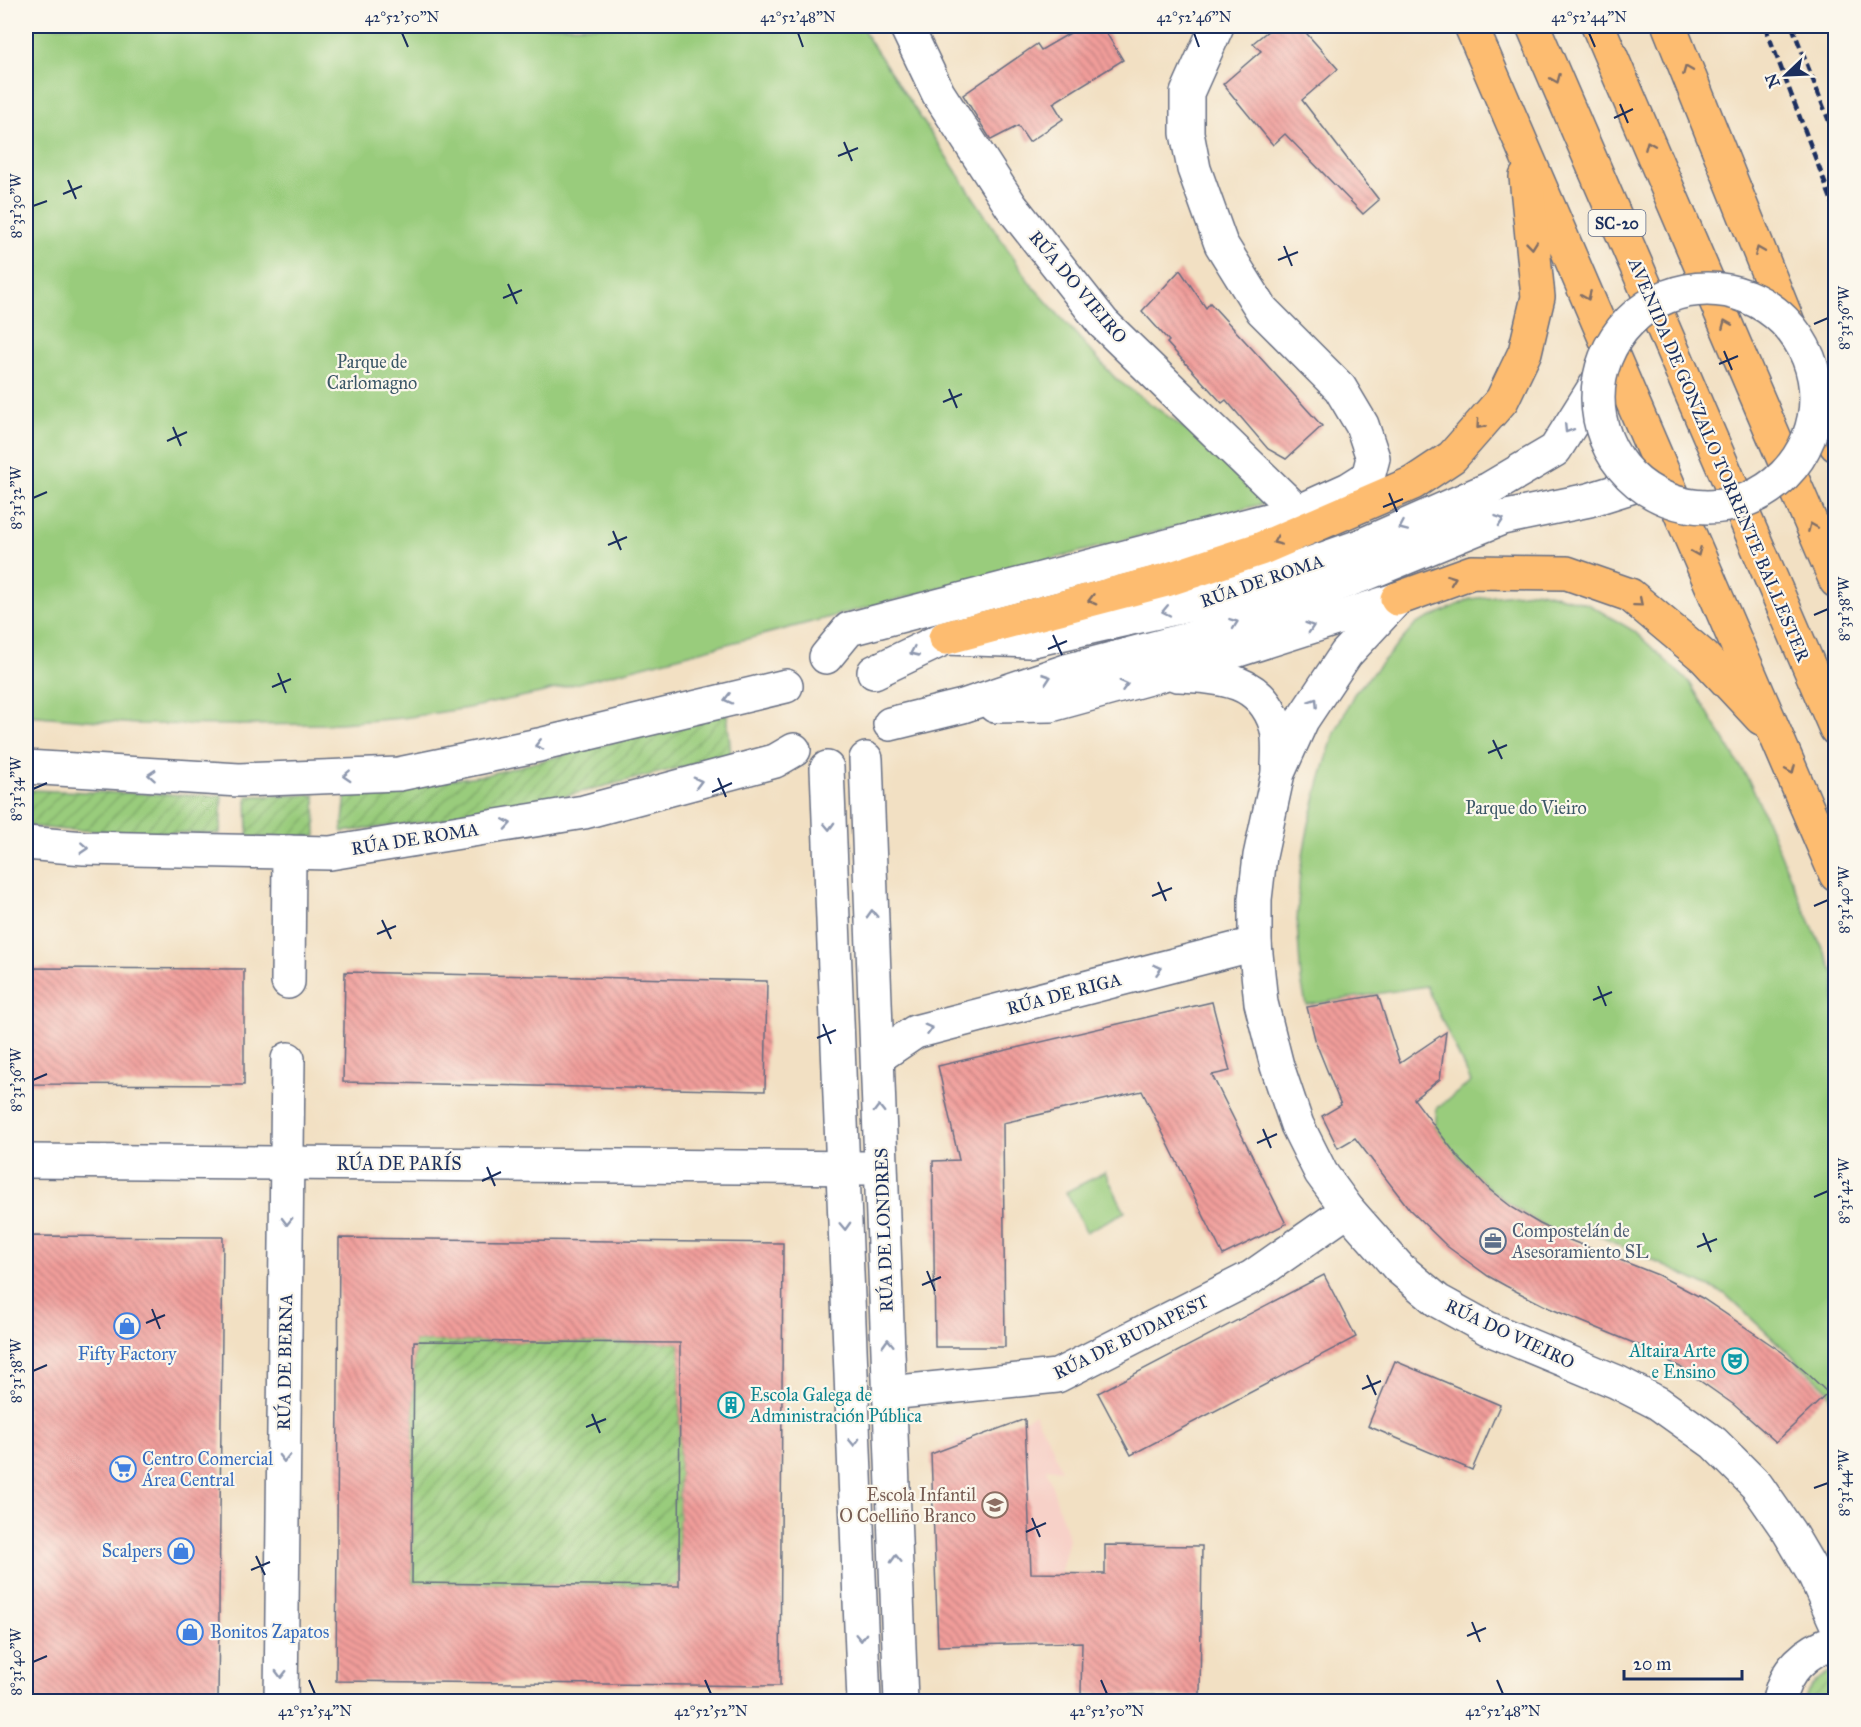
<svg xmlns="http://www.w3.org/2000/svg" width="1861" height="1727" font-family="'IM FELL Great Primer',serif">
<defs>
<pattern id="garden-furrows" width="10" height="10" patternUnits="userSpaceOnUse" patternTransform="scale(1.5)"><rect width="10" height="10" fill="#99cc7c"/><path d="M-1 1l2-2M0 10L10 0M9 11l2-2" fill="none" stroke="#7ca669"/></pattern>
<pattern id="building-back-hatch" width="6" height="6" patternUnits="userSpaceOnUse" patternTransform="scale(1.5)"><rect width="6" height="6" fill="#f19d9a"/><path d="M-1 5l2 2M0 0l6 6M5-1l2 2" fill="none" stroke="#c28081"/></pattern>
</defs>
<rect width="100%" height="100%" fill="#fbf7ec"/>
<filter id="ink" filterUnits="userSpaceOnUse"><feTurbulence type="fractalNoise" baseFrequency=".0167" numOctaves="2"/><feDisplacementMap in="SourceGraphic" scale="12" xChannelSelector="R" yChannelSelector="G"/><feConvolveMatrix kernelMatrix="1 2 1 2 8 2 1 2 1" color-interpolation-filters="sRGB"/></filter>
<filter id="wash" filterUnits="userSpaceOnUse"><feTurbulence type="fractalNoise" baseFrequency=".008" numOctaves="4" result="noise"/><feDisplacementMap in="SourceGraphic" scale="24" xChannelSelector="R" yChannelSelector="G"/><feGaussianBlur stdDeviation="1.35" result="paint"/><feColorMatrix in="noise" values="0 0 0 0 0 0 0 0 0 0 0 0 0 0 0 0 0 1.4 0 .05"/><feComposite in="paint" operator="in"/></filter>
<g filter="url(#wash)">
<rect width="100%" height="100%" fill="#f2e0c3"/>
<polygon fill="#f7d1c8" points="1034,1414 1051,1443 1061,1470 1046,1468 1069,1539 1048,1623 1033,1624 1033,1643 938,1646 931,1454 956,1444 956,1439 973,1438 1025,1419"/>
<g fill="#99cc7c" stroke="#5a7e6d" stroke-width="1.5">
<polygon points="26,26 862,26 868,38 1030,283 1116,379 1269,489 1270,502 540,693 468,708 403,718 327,724 241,725 136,724 26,715"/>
<path d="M1540,591l48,13 46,27 56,52 62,103 48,114 35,75v435l-7,-20 -103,-96 -143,-66 -14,9c-62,-28 -92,-56 -133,-109l2,-20 34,-26 -45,-96 -120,19 -5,-25 -4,-58 3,-52 9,-46 11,-43 13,-44 21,-43 62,-70 54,-25z"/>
<polygon points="1105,1172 1125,1212 1086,1232 1066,1192"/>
</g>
<g fill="url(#garden-furrows)" stroke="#5a7e6d" stroke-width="1.5">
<polygon points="727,713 731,755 496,813 342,832 346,793 486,775"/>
<polygon points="26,790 222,796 220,834 66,830 26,826"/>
<polygon points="315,795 316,836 248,838 247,796"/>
<polygon points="414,1341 680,1343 679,1586 412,1583"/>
<path d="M1835,1670v31h-31c4,-15 17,-26 31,-31z"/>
</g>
<g id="blocks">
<g fill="url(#building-back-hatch)" fill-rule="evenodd">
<polygon points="1082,26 1102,26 1123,60 1053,103 1063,119 1029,142 1018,126 991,140 963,95 1037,44 1041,50"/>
<polygon points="1274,26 1300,26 1338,69 1302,100 1379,200 1363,214 1285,134 1273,145 1223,84 1261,51 1253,43"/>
<polygon points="1180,270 1206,308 1210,303 1266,364 1322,426 1286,459 1268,449 1226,400 1222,403 1167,343 1169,341 1142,311"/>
<polygon points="26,968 244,969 244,1085 26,1084"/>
<polygon points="345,972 767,981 765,1091 343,1082"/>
<polygon points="1378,995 1400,1063 1446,1032 1440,1079 1414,1099 1458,1157 1490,1190 1513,1208 1540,1224 1568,1237 1567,1239 1658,1275 1702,1298 1782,1352 1808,1374 1828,1393 1776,1442 1733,1404 1680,1367 1636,1344 1549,1308 1506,1286 1488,1276 1448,1247 1410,1210 1355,1138 1338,1148 1322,1116 1341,1105 1316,1043 1307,1007"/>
<polygon points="1212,1002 1230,1071 1212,1075 1286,1224 1223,1255 1142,1091 1003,1123 1005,1347 935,1347 933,1161 959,1160 938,1066"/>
<polygon points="26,1236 223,1237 218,1701 26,1701"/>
<path d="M339,1238l444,5 -3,443 -444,-5zM414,1341l266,2 -1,243 -267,-3z"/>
<polygon points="1324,1275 1356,1337 1131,1455 1098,1393"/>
<polygon points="1395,1361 1500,1405 1472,1470 1368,1426"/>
<polygon points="1025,1419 1031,1573 1105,1574 1105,1545 1202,1546 1200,1696 1081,1694 1082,1642 938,1646 931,1454"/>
</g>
</g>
</g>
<g filter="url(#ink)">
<use href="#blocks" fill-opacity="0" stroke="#666d81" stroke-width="1.5"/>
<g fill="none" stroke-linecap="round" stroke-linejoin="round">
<g stroke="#666d81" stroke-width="36">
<g id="minor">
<polyline points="906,26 938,93 1011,206 1103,323 1298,512"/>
<polyline points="1397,599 1346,654 1302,720 1278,773 1260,856 1255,899 1255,944 1261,1003 1277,1066 1297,1125 1321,1173 1348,1210 1399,1268 1438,1301 1487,1328 1617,1382 1658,1403 1714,1443 1757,1486 1789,1532 1815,1576 1836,1623"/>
<polyline points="826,657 849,629 1298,512 1349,489 1368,477 1373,458 1362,425 1340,388 1262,310 1221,244 1194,169 1187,133 1187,93 1217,26"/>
<polyline points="874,672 945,638 1029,641 1203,602 1360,546 1489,489 1555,450 1599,380"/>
<path d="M1177,675c43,2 84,3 99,51 4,12 2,30 2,43"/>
<polyline points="995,706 1051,705 1160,675 1395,600"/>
<polyline points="890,724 963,706 1066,671 1192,638 1368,573 1502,518 1589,500 1640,484"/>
<polyline points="866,759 901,1702"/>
<polyline points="26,767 239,780 399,774 539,745 786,686"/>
<polyline points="827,768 864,1702"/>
<polyline points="26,843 84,848 330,853 584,812 775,761 794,750"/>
<polyline points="288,982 289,852"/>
<polyline points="878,1057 915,1032 1255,944"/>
<polyline points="26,1161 864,1168"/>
<polyline points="889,1393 1057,1376 1252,1277 1348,1210"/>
<polyline points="281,1702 288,1059"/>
<path d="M1779,1702c4,-31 28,-52 57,-61"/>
</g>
</g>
<g stroke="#666d81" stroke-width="36">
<g id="highway">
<polyline points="1471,26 1836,875"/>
<polyline points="1533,26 1836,729"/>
<polyline points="1598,26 1836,581"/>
<polyline points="1669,26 1789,325"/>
<polyline points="1817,401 1836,445"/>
<polyline points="1397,599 1472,572 1567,573 1630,595 1704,657 1761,718"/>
<polyline points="945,638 1166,580 1260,549 1413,483 1452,457 1502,400 1525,352 1538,297 1526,177"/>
</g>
</g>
<use href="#minor" stroke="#fff" stroke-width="33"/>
<use href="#highway" stroke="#fdbc6f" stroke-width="33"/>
<g stroke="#1b2f5e" stroke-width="4.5" stroke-dasharray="9 4.5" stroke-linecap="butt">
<polyline points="1765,26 1836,212"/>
<polyline points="1792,26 1836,139"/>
</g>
<g stroke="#666d81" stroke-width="36" stroke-linecap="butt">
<circle id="minor-bridge" cx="1707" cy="398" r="109"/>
</g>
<use href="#minor-bridge" stroke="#fff" stroke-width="33"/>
</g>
<defs><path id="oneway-chevron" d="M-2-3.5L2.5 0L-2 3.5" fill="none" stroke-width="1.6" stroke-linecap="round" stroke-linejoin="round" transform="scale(1.5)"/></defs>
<g stroke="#816e66">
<use href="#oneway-chevron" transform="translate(1687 70) rotate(-112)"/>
<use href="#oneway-chevron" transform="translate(1556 79) rotate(67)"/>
<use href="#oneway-chevron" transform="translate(1649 145) rotate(-113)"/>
<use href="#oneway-chevron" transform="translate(1532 245) rotate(84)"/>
<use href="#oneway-chevron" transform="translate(1759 251) rotate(-112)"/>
<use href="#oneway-chevron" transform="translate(1587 296) rotate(67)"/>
<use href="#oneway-chevron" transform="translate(1726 324) rotate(-113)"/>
<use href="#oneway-chevron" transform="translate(1480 425) rotate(132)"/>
<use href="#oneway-chevron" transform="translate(1812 527) rotate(-113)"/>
<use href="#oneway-chevron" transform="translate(1277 541) rotate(157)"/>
<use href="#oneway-chevron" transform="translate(1697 552) rotate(67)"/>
<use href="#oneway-chevron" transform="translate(1452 579) rotate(-20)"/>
<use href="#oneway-chevron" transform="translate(1092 600) rotate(165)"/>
<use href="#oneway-chevron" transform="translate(1639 603) rotate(40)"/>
<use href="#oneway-chevron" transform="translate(1791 770) rotate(67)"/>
</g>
<g stroke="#8d97ae">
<use href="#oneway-chevron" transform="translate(1568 429) rotate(122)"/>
<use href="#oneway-chevron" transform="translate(1500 520) rotate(-19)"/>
<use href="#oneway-chevron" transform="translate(1403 527) rotate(156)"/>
<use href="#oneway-chevron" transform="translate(1166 611) rotate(168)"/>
<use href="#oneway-chevron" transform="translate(1234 623) rotate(-20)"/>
<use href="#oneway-chevron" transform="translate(1310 627) rotate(-18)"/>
<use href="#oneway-chevron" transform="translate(914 652) rotate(155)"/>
<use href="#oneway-chevron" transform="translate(1047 678) rotate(-19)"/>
<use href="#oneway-chevron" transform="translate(1124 685) rotate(-15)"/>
<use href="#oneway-chevron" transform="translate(728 699) rotate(166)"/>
<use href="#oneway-chevron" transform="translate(1314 702) rotate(-56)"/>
<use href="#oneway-chevron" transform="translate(539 745) rotate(167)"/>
<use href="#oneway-chevron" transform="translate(152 775) rotate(-176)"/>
<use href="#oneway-chevron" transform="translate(347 776) rotate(177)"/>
<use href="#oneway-chevron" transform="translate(698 782) rotate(-15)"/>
<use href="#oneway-chevron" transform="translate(507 824) rotate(-9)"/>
<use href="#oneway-chevron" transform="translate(829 826) rotate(88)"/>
<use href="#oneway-chevron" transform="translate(84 848) rotate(3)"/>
<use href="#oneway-chevron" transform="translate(872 914) rotate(-92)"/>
<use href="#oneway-chevron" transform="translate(1158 969) rotate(-15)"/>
<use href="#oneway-chevron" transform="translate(929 1029) rotate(-15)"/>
<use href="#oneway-chevron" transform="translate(879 1109) rotate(-91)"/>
<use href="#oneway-chevron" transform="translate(287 1221) rotate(91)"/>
<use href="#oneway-chevron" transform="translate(845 1226) rotate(88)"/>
<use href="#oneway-chevron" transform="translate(888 1343) rotate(-92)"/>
<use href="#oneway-chevron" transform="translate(854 1442) rotate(88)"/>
<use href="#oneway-chevron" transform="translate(284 1458) rotate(91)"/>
<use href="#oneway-chevron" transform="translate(896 1559) rotate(-92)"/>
<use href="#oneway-chevron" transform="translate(861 1637) rotate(88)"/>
<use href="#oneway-chevron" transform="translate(281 1674) rotate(91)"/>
</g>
</g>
<path fill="none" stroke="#1b2f5e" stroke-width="2" d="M402,33l6,14M798,33l5,14M1194,33l5,14M1589,33l6,14M1620,104l8,19M1614,118l19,-9M844,142l8,19M838,156l20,-8M68,180l8,19M63,194l19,-8M33,206l14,-5M1284,246l8,20M1278,260l20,-8M508,284l9,20M503,298l19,-8M1814,324l14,-6M1724,351l8,19M1719,364l19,-8M949,389l8,19M943,402l19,-8M173,427l8,19M167,441l20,-9M1389,493l8,19M33,498l14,-6M1383,507l20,-8M613,531l8,19M608,545l19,-8M1814,615l14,-6M1053,635l9,20M1048,649l19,-8M278,673l8,20M272,687l19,-8M1493,740l9,19M1488,753l19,-8M718,778l8,19M33,789l14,-6M712,792l20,-9M1158,882l8,19M1152,896l20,-8M1814,906l14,-6M382,920l9,19M377,934l19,-8M1598,986l8,20M1593,1000l19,-8M823,1024l8,20M817,1038l19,-8M33,1080l14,-6M1263,1129l8,19M1257,1143l20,-9M487,1167l8,19M482,1181l19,-9M1814,1197l14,-6M1703,1233l8,19M1697,1247l20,-8M927,1271l8,20M922,1285l19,-8M152,1309l8,20M146,1323l19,-8M33,1371l14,-6M1367,1375l9,20M1362,1389l19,-8M592,1414l8,19M586,1427l20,-8M1814,1488l14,-5M1032,1518l8,19M1026,1532l20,-9M256,1556l9,19M251,1570l19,-8M1472,1622l8,20M1467,1636l19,-8M33,1662l14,-6M309,1680l6,14M705,1680l6,14M1101,1680l6,14M1497,1680l6,14"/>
<defs>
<g id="office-ring" transform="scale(1.35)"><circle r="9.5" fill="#fbf7ec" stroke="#5c6f8a" stroke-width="1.5"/><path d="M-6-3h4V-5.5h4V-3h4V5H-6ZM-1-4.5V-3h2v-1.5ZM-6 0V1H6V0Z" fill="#5c6f8a"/></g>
<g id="shop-ring" transform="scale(1.35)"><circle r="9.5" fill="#fbf7ec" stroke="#3f7fe0" stroke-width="1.5"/><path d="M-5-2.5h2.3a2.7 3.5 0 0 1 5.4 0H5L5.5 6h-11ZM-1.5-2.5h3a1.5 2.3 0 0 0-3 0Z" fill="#3f7fe0"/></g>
<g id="theatre-ring" transform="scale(1.35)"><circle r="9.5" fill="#fbf7ec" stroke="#0f9aa8" stroke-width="1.5"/><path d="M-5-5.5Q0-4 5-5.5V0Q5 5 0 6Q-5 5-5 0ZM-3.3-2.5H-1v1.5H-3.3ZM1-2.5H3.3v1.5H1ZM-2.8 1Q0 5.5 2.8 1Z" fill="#0f9aa8"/></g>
<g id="building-ring" transform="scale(1.35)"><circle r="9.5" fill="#fbf7ec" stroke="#0f9aa8" stroke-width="1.5"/><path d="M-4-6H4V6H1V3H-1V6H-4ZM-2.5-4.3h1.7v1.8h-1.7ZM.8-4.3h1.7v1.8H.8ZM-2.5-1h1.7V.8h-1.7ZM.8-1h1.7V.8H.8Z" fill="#0f9aa8"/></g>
<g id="supermarket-ring" transform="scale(1.35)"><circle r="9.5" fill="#fbf7ec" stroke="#3f7fe0" stroke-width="1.5"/><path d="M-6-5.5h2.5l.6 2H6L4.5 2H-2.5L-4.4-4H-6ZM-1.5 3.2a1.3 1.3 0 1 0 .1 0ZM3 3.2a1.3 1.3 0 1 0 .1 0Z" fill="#3f7fe0"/></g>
<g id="school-ring" transform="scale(1.35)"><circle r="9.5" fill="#fbf7ec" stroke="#8d6e63" stroke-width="1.5"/><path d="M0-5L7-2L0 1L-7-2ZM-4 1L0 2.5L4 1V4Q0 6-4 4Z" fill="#8d6e63"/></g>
</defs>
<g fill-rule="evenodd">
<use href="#office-ring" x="1493" y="1241"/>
<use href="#shop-ring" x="127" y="1326"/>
<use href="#theatre-ring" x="1735" y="1361"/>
<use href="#building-ring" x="731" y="1405"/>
<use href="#supermarket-ring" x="123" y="1469"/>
<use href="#school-ring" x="995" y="1505"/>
<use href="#shop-ring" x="181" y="1551"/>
<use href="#shop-ring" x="190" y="1632"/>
</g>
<g text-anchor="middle" stroke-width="4.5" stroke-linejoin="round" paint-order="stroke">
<rect fill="#fbf7ec" stroke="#5e6b89" stroke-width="1.5" x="1588.5" y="210" width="57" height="26" rx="4.5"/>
<g font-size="16" font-weight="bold" fill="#1b2f5e">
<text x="1617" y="229">SC-20</text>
</g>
<g font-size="18" fill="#1b2f5e" stroke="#fbf7ec">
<text transform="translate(1078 287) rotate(50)" y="6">RÚA DO VIEIRO</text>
<text transform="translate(1719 460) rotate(67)" y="6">AVENIDA DE GONZALO TORRENTE BALLESTER</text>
<text transform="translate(1262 581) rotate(-19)" y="6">RÚA DE ROMA</text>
<text transform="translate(415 839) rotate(-9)" y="6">RÚA DE ROMA</text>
<text transform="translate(1064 994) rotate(-15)" y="6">RÚA DE RIGA</text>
<text x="399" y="1170">RÚA DE PARÍS</text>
<text transform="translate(884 1230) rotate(-92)" y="6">RÚA DE LONDRES</text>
<text transform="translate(1510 1334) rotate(25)" y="6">RÚA DO VIEIRO</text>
<text transform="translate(1131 1337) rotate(-26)" y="6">RÚA DE BUDAPEST</text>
<text transform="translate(285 1362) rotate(-89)" y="6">RÚA DE BERNA</text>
</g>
<g font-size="18" fill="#3a5666" stroke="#fbf7ec">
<text x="372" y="368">Parque de<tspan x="372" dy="21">Carlomagno</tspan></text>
<text x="1526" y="814">Parque do Vieiro</text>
</g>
<g font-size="18" fill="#4e5e75" stroke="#fbf7ec" text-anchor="start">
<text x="1512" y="1237">Compostelán de<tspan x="1512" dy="21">Asesoramiento SL</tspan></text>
</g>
<g font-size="18" fill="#0d838f" stroke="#fbf7ec" text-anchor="end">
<text x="1716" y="1357">Altaira Arte<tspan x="1716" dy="21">e Ensino</tspan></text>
<text x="750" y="1401" text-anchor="start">Escola Galega de<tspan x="750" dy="21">Administración Pública</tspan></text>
</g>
<g font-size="18" fill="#366cbe" stroke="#fbf7ec" text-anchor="start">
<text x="127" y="1360" text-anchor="middle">Fifty Factory</text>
<text x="142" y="1465">Centro Comercial<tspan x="142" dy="21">Área Central</tspan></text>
<text x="162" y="1557" text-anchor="end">Scalpers</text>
<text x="210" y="1638">Bonitos Zapatos</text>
</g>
<g font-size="18" fill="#785e54" stroke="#fbf7ec" text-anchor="end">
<text x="976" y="1501">Escola Infantil<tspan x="976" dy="21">O Coelliño Branco</tspan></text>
</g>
</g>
<rect width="1861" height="1727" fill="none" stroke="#fbf7ec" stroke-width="66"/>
<g transform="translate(1786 75) rotate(247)" stroke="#fbf7ec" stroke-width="4.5" paint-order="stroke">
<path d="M0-4.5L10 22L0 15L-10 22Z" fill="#1b2f5e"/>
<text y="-9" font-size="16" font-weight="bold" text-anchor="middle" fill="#1b2f5e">N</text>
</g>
<path d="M1624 1670v9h118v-9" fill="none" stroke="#1b2f5e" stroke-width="3"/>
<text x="1633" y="1670" font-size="18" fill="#1b2f5e" stroke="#fbf7ec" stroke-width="4.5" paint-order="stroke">20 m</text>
<rect x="33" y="33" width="1795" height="1661" fill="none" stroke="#1b2f5e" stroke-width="2"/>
<g font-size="15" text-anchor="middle" fill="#1b2f5e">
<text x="402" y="22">42°52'50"N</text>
<text x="798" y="22">42°52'48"N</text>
<text x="1194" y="22">42°52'46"N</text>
<text x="1589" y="22">42°52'44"N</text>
<text transform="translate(16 206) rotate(-90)" y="5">8°31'30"W</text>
<text transform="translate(1844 318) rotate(-90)" y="5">8°31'36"W</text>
<text transform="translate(16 498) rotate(-90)" y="5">8°31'32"W</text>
<text transform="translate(1844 609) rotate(-90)" y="5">8°31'38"W</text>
<text transform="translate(16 789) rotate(-90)" y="5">8°31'34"W</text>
<text transform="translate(1844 900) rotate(-90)" y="5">8°31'40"W</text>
<text transform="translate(16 1080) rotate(-90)" y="5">8°31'36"W</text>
<text transform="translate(1844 1191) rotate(-90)" y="5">8°31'42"W</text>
<text transform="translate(16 1371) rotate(-90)" y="5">8°31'38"W</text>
<text transform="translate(1844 1483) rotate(-90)" y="5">8°31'44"W</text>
<text transform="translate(16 1662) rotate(-90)" y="5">8°31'40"W</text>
<text x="315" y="1716">42°52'54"N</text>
<text x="711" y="1716">42°52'52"N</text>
<text x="1107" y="1716">42°52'50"N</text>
<text x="1503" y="1716">42°52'48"N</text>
</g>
</svg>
